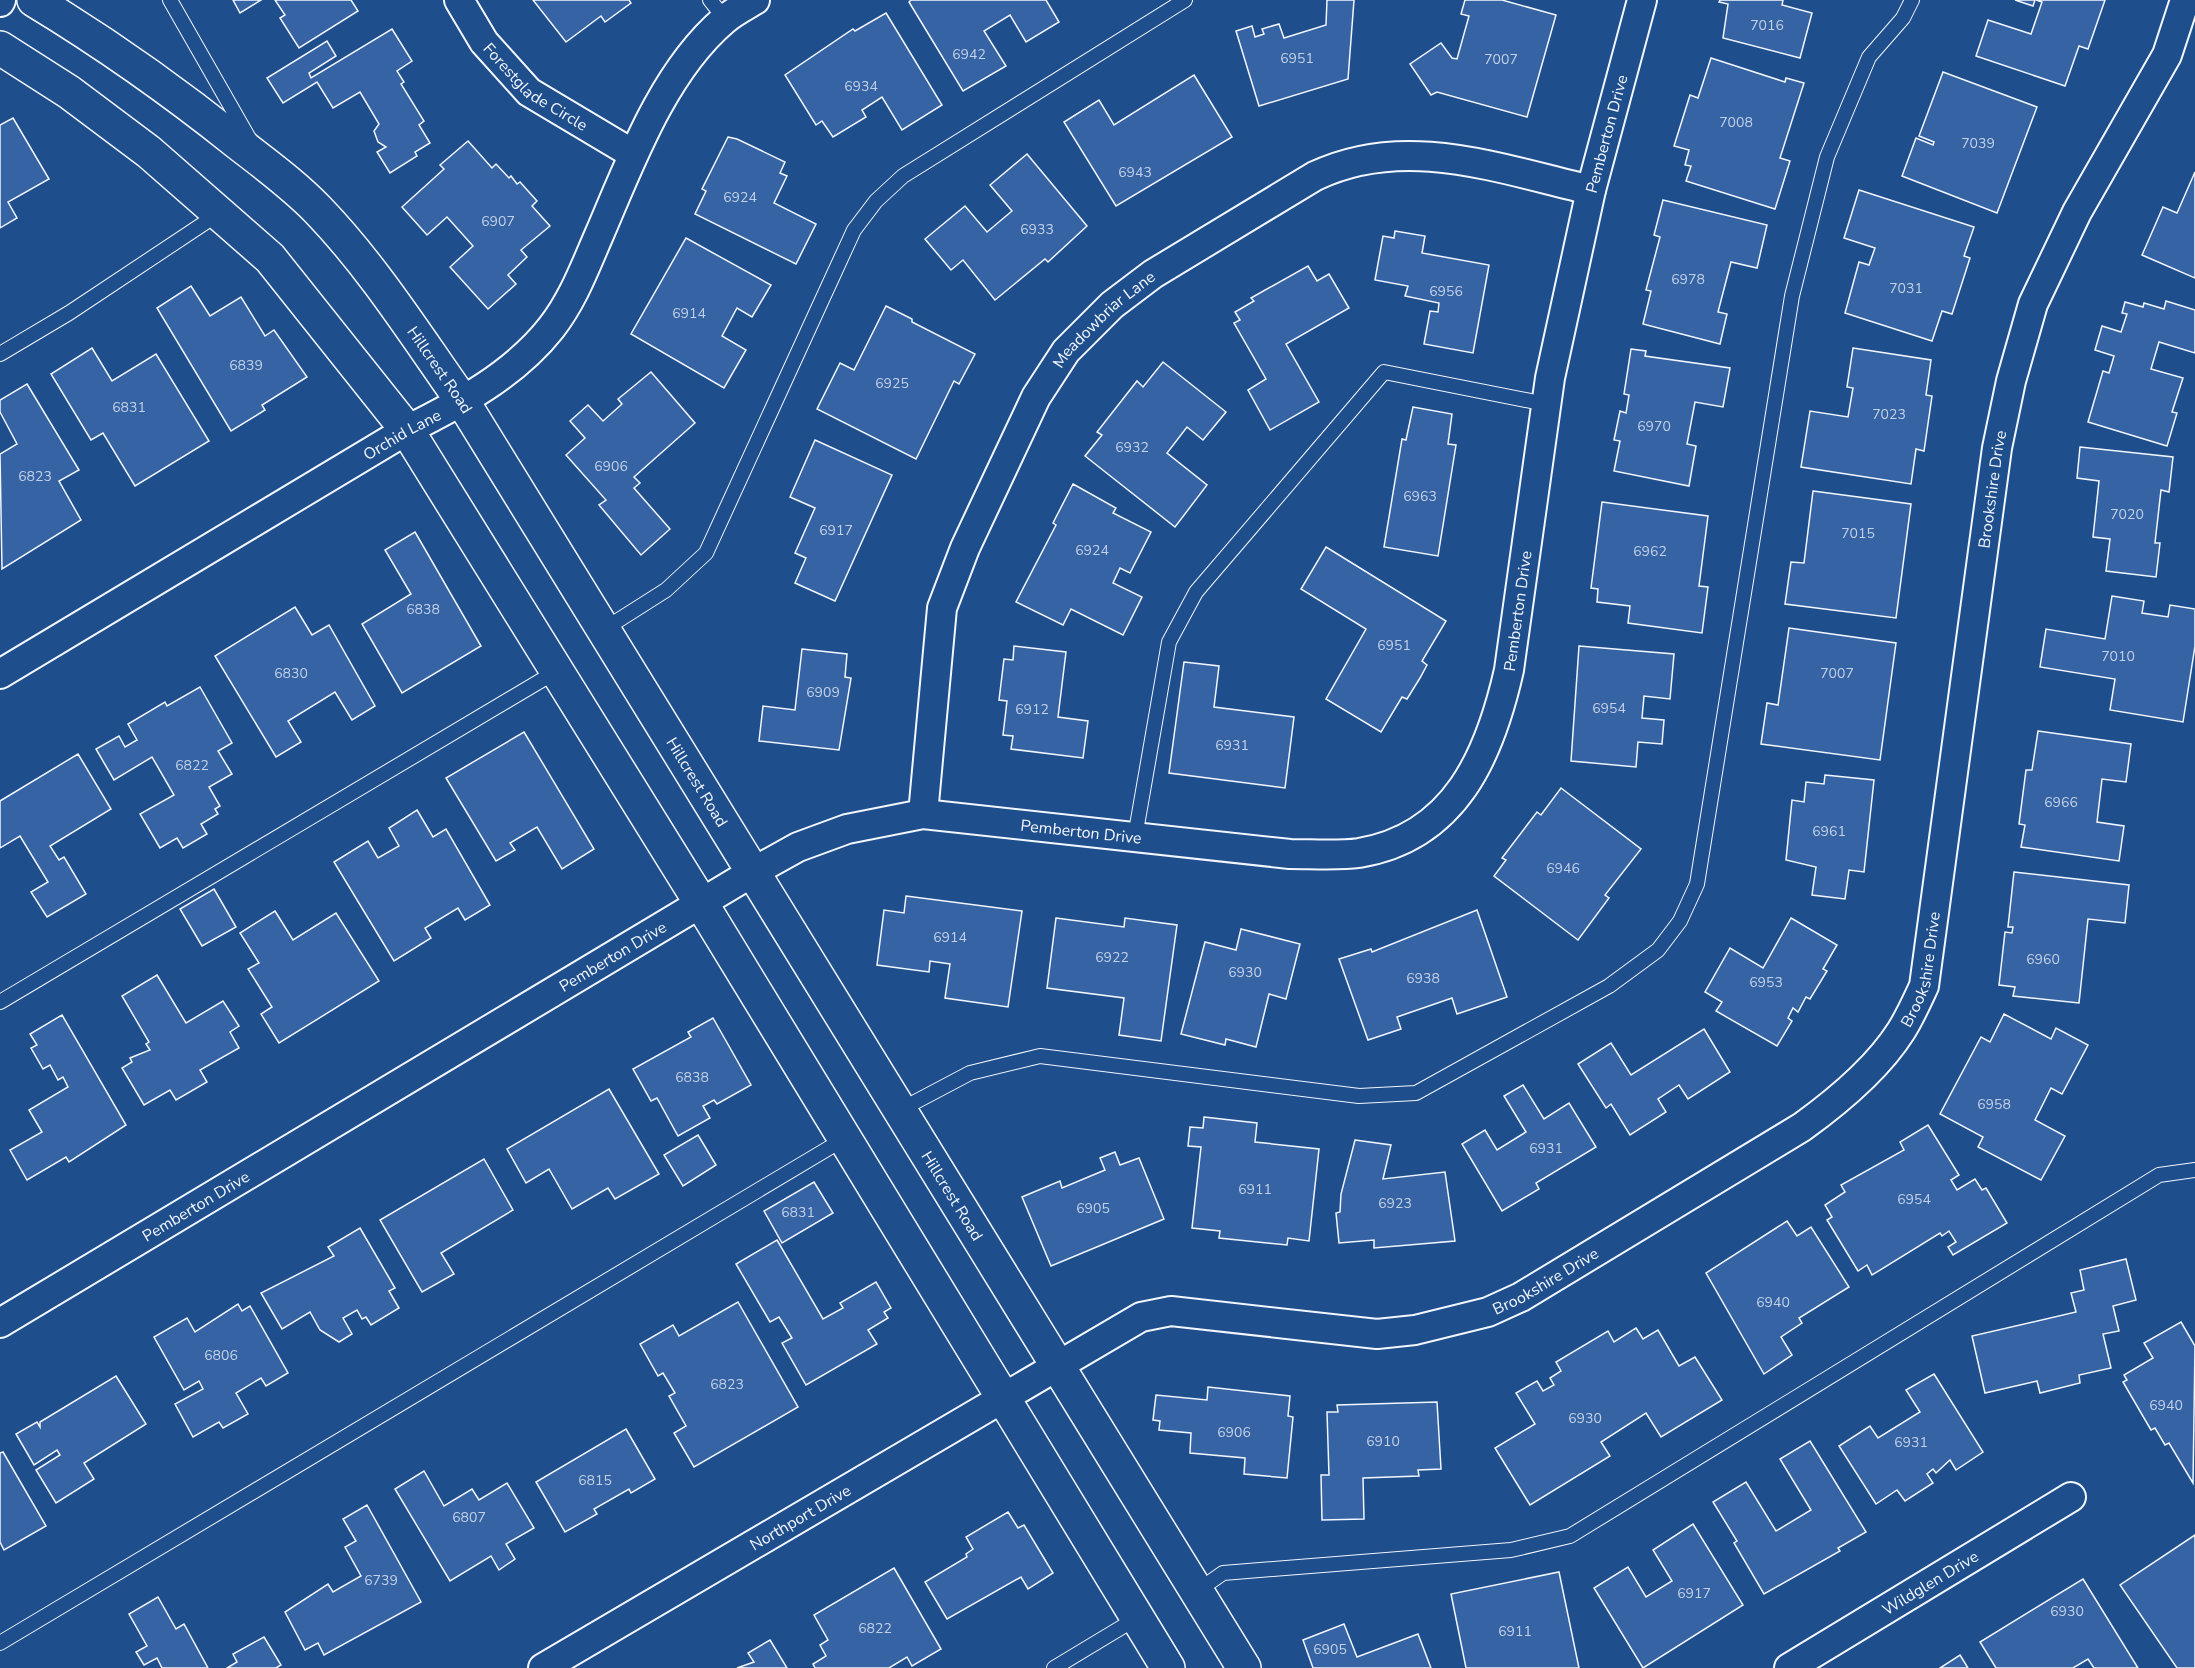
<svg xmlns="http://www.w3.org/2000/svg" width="2195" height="1668" font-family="'Nunito Sans',sans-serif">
<rect width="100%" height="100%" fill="#1f4e8c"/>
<g fill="#3563a3" stroke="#f2f6ff" stroke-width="1.5">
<polygon points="233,0 261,0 240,13"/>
<polygon points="275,0 351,0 358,11 299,48 280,18 285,15"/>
<polygon points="533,0 629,0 631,3 605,22 601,16 566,42"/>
<polygon points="911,0 1046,0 1059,22 1026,42 1010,15 984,31 1006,66 963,91 909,2"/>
<polygon points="1327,0 1354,0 1348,79 1259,106 1236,31 1252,26 1255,37 1264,34 1262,29 1279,24 1284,38 1326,25"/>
<polygon points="1465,0 1502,0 1556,15 1527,117 1437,92 1431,95 1410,64 1441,43 1452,58 1457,59 1469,16 1461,14"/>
<polygon points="1720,0 1783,0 1782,5 1812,13 1800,58 1723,38 1728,4 1719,2"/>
<polygon points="2015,0 2035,0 2033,6"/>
<polygon points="2036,0 2105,0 2088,49 2079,46 2065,86 1976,56 1988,20 2031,34 2042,2"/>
<polygon points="886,13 942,105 902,130 882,97 862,110 866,117 833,137 822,121 816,125 785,75 853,29 855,31"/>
<polygon points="392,29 412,61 397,71 404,82 401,84 424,121 419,125 430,143 415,152 417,156 390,173 377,152 386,147 378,142 374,131 379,124 360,92 333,108 317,82 283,103 267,78 327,41 336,56 309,73 311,78"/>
<polygon points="1711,58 1785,82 1786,78 1804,83 1780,158 1790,161 1775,209 1686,181 1691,166 1685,165 1689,150 1674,146 1690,95 1698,98"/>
<polygon points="1943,72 2037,107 1997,213 1902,176 1916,138 1933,145 1934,142 1919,136"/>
<polygon points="1194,75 1232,137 1116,206 1064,122 1099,100 1114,125"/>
<polygon points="13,118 49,179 8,202 17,218 0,228 0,125"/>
<polygon points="728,137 737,139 785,162 780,173 787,176 774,203 816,224 796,264 695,214 706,191 702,189"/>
<polygon points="468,141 492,168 496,164 509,178 511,176 517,184 520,182 537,201 532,206 550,226 521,250 527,257 508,275 516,284 488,309 450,267 473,246 447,217 427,235 402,207 444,169 440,165"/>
<polygon points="1027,154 1087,226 1048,262 1045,259 995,300 963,260 951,270 925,239 965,206 987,232 1012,211 990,185"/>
<polygon points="2195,172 2195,278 2142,255 2163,207 2177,213"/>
<polygon points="1859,190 1974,227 1964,256 1970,258 1952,314 1942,311 1932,341 1845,313 1859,262 1869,265 1875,248 1844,238"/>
<polygon points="1663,200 1767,225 1757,268 1731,262 1718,312 1727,314 1720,344 1643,324 1651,291 1646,290 1660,237 1654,235"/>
<polygon points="1395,231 1425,236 1422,253 1489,265 1473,353 1424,344 1430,311 1438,312 1439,303 1405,296 1408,286 1375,280 1383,236 1394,238"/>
<polygon points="686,238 771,285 752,317 737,308 722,336 746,350 724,388 631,334"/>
<polygon points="1308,266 1317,281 1329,274 1349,308 1286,344 1319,402 1270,430 1248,390 1266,379 1234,323 1240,320 1235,312 1254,301 1251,298"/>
<polygon points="191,286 210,316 241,297 265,336 274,330 307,377 262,405 265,410 231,431 157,308"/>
<polygon points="2166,301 2195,310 2195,353 2159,342 2151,369 2183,378 2172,412 2177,413 2167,446 2088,422 2103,371 2109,373 2114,356 2095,350 2102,326 2121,332 2127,314 2122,313 2125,302 2143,307 2144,303 2164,309"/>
<polygon points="886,306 912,319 912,322 975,354 959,384 954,381 916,459 817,409 840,363 854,370"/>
<polygon points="92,348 112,381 156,354 209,441 135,486 103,433 91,440 51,374"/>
<polygon points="1853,348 1931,360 1926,395 1932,396 1924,451 1916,449 1911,484 1801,467 1810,411 1848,417 1853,388 1847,387"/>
<polygon points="1631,349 1646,351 1645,356 1730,368 1723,407 1695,402 1687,444 1696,446 1689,486 1614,471 1620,441 1614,440 1620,411 1626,413 1629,395 1624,394"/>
<polygon points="1163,362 1226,412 1203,440 1187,427 1167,453 1207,485 1175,527 1085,456 1102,435 1097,432 1137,381 1143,387"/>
<polygon points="651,372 695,423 634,477 640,483 634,488 670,529 641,555 599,505 606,500 566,455 585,438 570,421 588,405 603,421 622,404 618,399"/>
<polygon points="27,384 79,470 59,481 81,520 2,569 0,454 17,444 0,412 0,400"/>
<polygon points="1413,407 1452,414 1448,444 1456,445 1438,556 1384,547 1402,439 1406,440"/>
<polygon points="815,440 892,475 835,601 795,583 806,558 795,553 815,508 790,497"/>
<polygon points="2080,447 2173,457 2169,492 2161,490 2155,543 2160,543 2156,577 2106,571 2110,539 2093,537 2099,481 2077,478"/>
<polygon points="1073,484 1116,508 1113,513 1151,532 1130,573 1120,568 1113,583 1142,597 1123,635 1071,609 1063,625 1016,602 1056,525 1053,523"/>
<polygon points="1813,491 1911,504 1896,618 1785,604 1791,562 1804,563"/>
<polygon points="1602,502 1708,516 1699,586 1708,587 1702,633 1628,623 1630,606 1597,602 1598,589 1591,588"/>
<polygon points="415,532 481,646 402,693 362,624 411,594 385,550"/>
<polygon points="1326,547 1446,621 1422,661 1427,665 1420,678 1407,699 1402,697 1381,732 1326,699 1366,629 1301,589"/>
<polygon points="2112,596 2144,601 2142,613 2168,617 2170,605 2195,609 2195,646 2183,722 2110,710 2115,679 2040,667 2046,629 2105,639"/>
<polygon points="295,607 312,635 329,625 375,706 352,720 335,692 288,721 301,742 276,757 215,656"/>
<polygon points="1789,628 1896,643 1880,760 1761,744 1767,703 1778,705"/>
<polygon points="1014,646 1066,652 1058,717 1088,721 1083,758 1011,749 1013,736 1003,735 1007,701 999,700 1004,659 1013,660"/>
<polygon points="1579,646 1674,654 1670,699 1644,696 1642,718 1664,720 1662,744 1638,742 1636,767 1571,761"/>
<polygon points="802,649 847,654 845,677 851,678 839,750 759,741 763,706 795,710"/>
<polygon points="1184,662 1219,666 1214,707 1294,717 1285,788 1169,773"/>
<polygon points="200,687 232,743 218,751 232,774 209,787 220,806 215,809 218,814 201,824 207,834 183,848 177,838 160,848 140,814 174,795 152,757 114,780 96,749 119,736 125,747 137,740 128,724 165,702 167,706"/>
<polygon points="2038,731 2131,744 2126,782 2102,779 2097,822 2124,826 2119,861 2021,847 2025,825 2019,824 2026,770 2032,770"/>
<polygon points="524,732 594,849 562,869 537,827 510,843 515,850 496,861 446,778"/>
<polygon points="78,754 111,809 50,846 59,860 64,857 86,894 47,917 31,892 48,882 20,836 0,848 0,801"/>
<polygon points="1825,775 1874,780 1864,872 1849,870 1845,899 1812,895 1816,867 1786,860 1792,800 1804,802 1806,782 1824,784"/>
<polygon points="1561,788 1641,849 1605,895 1609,898 1578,940 1494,876 1506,860 1502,858 1537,812 1541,815"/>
<polygon points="417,810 433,837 446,829 490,905 465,920 458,908 425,928 431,938 394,961 334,862 368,841 378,858 399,846 389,828"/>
<polygon points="2014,872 2129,885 2125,923 2088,919 2079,1003 2013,996 2015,987 1999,985 2005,932 2012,933 2013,927 2008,927"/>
<polygon points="214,889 236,927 202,946 180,909"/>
<polygon points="906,896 1022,911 1008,1007 945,998 950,964 930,961 929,972 877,965 884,910 904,913"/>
<polygon points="1477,910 1507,997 1457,1014 1452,998 1397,1017 1401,1029 1368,1040 1339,959 1371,949 1372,952"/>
<polygon points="275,911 293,940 336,913 379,981 279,1043 261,1014 272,1007 248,969 259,963 240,933"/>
<polygon points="1056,918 1124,927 1125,918 1177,925 1161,1041 1119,1035 1124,998 1047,988"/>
<polygon points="1791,918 1837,945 1823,969 1827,971 1810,999 1806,997 1798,1012 1793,1008 1788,1018 1792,1021 1777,1046 1716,1011 1722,1002 1705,992 1730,948 1763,968"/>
<polygon points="1241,929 1300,944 1286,999 1269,994 1256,1047 1226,1039 1225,1045 1181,1034 1205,942 1236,950"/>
<polygon points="157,975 186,1023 223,1001 239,1026 230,1032 239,1048 200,1070 207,1082 176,1100 170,1090 144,1105 122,1068 132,1062 130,1058 150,1050 146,1044 149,1042 122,996"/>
<polygon points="2004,1014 2051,1039 2056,1028 2088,1045 2062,1094 2051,1088 2035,1120 2065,1136 2041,1180 1978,1147 1983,1137 1940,1114 1981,1037 1990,1042"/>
<polygon points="62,1015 126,1125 69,1162 66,1157 27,1180 10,1150 42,1132 29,1110 68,1087 63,1077 58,1080 50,1065 43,1069 31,1048 37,1045 30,1034"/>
<polygon points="713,1018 751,1085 717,1104 714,1100 703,1106 710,1118 678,1136 657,1098 651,1101 633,1069 691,1037 688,1032"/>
<polygon points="1704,1029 1730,1072 1688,1099 1679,1085 1658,1099 1666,1112 1630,1135 1611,1104 1606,1108 1578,1064 1611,1043 1631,1075"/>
<polygon points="1523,1085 1544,1119 1569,1103 1596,1147 1536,1183 1539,1189 1502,1211 1462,1144 1485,1130 1497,1150 1526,1132 1504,1096"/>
<polygon points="609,1089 659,1174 615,1199 608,1188 572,1209 549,1169 526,1183 507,1149"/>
<polygon points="1204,1117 1257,1123 1255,1142 1319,1149 1309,1241 1288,1238 1287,1245 1219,1238 1220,1231 1192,1228 1201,1147 1188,1146 1190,1127 1203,1128"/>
<polygon points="1928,1125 1959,1175 1951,1180 1957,1190 1975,1179 1982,1190 1986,1188 2007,1223 1953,1255 1948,1247 1956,1242 1949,1231 1942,1236 1940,1233 1872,1275 1867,1265 1858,1271 1827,1220 1832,1217 1825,1205 1845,1192 1841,1185 1904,1150 1900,1142"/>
<polygon points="698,1135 716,1165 683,1186 664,1155"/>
<polygon points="1355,1140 1391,1145 1383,1179 1445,1172 1455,1241 1374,1248 1374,1240 1339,1243 1336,1213 1340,1212 1341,1194"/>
<polygon points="1115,1152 1120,1165 1139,1158 1164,1219 1051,1266 1022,1197 1060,1181 1062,1188 1105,1170 1100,1158"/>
<polygon points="484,1159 513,1210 441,1253 454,1274 422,1292 380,1220"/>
<polygon points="814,1182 833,1213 782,1243 764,1211"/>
<polygon points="1787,1221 1797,1236 1811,1227 1849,1287 1799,1318 1802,1323 1781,1337 1792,1355 1764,1374 1706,1273"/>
<polygon points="360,1228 395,1288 389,1291 399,1308 371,1325 366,1317 362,1319 357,1310 343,1318 352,1334 339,1342 320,1330 310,1312 282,1329 261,1293 334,1256 328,1247"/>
<polygon points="777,1240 823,1319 843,1308 840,1303 876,1282 891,1308 884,1312 888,1318 868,1330 877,1344 806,1385 782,1343 792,1338 779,1317 770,1322 736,1264"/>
<polygon points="2126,1259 2136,1300 2113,1306 2119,1331 2103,1334 2111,1368 2079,1375 2080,1383 2040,1393 2037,1381 1985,1393 1972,1336 2076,1312 2071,1293 2084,1290 2080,1270"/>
<polygon points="738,1302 798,1407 694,1467 674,1433 686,1426 669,1396 675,1393 663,1373 658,1376 640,1344 673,1325 679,1336"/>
<polygon points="238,1304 242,1311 250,1306 288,1373 266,1386 261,1378 236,1393 248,1414 223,1428 219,1422 193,1437 175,1404 203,1389 199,1381 184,1390 154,1337 187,1318 195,1332"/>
<polygon points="2181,1322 2195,1346 2193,1483 2169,1443 2165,1445 2155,1428 2151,1430 2123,1382 2127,1380 2124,1375 2153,1358 2144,1343"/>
<polygon points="1636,1328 1643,1339 1658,1330 1679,1366 1695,1357 1722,1400 1661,1437 1646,1413 1601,1442 1610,1456 1530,1505 1495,1448 1535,1424 1516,1393 1537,1381 1543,1391 1554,1385 1550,1378 1561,1371 1556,1362 1608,1331 1614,1342"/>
<polygon points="1934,1374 1983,1452 1956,1470 1950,1460 1936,1473 1933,1469 1927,1474 1933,1483 1905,1501 1897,1490 1876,1504 1839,1446 1870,1426 1878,1438 1920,1412 1906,1390"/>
<polygon points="116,1376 146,1424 84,1463 94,1479 56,1503 36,1470 60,1455 57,1450 34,1465 16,1434 37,1422 40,1427 40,1422"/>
<polygon points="1208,1387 1290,1396 1288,1416 1293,1417 1287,1478 1244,1474 1245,1458 1190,1453 1191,1433 1159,1430 1160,1421 1153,1420 1156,1395 1207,1400"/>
<polygon points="1437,1402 1441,1469 1418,1470 1419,1476 1363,1478 1364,1519 1322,1520 1321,1475 1329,1475 1327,1412 1338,1412 1337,1405"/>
<polygon points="626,1429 655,1479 631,1493 629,1489 594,1509 597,1514 565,1532 536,1482"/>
<polygon points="1810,1441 1866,1532 1838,1548 1840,1551 1764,1594 1734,1543 1737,1541 1713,1502 1746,1482 1776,1531 1811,1510 1780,1459"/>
<polygon points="3,1452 46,1526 4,1550 0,1542 0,1453"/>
<polygon points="424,1471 444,1506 472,1489 479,1500 507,1483 534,1528 506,1544 515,1559 499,1570 491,1556 450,1581 395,1489"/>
<polygon points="367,1505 421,1602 324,1655 318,1643 305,1650 285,1612 328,1584 333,1592 361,1576 345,1547 356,1541 343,1519"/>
<polygon points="1008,1512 1018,1528 1024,1525 1053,1573 1028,1589 1021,1577 947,1619 925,1582 967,1557 966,1554 973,1549 966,1537"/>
<polygon points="1693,1524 1743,1605 1643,1668 1594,1588 1628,1567 1646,1597 1672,1581 1653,1550"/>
<polygon points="2195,1535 2195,1668 2177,1668 2120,1585"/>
<polygon points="894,1568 941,1649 912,1666 907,1657 889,1668 815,1668 813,1664 826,1656 820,1645 828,1640 814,1615"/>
<polygon points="1559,1572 1579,1668 1466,1668 1451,1594"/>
<polygon points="2083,1579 2138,1668 2094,1668 2088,1659 2073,1668 1996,1668 1980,1642"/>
<polygon points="158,1597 176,1629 184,1624 208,1668 162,1668 157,1658 144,1665 136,1652 147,1646 129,1614"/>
<polygon points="1344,1624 1357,1657 1418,1634 1431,1668 1313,1668 1303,1640"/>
<polygon points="264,1637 281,1665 276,1668 227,1668 237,1662 233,1654"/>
<polygon points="770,1640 787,1668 737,1668 754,1662 748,1653"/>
<polygon points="1960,1655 1968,1668 1940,1668"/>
</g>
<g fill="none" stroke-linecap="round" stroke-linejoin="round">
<g stroke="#f2f6ff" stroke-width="16">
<g id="lane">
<polyline points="170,0 250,140"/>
<polyline points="710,0 725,19"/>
<polyline points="0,354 69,313 218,214"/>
<polyline points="603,630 666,590 706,553 854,230 876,201 903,176 1185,0"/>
<polyline points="1135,837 1169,642 1196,592 1384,372 1546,404"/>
<polyline points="0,1002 557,671"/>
<polyline points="900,1110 970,1073 1040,1056 1359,1096 1416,1093 1609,986 1658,950 1680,921 1697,884 1792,296 1827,157 1869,57 1903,18 1912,0"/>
<polyline points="1196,1592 1223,1573 1511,1550 1570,1536 2159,1175 2195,1170"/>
<polyline points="0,1643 844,1139"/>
<polyline points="1054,1668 1137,1618"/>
</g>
</g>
<g stroke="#f2f6ff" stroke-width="32">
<g id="street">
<path id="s1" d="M459,0l25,42 45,50 104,62"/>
<polyline points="0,2 1,0"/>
<path id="s2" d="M0,674l407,-244c52,-26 107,-55 144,-102 22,-28 34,-61 48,-93 31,-72 64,-163 125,-215 9,-8 21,-14 31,-20"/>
<path id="s3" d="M923,814l19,-206 23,-60 71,-151 30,-46 46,-46 41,-31 162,-98c90,-43 184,-7 276,14"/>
<path id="s4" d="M0,1323l753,-451 45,-25 49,-18 76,-15 367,40c23,0 47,2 69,-1 97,-16 131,-99 150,-183l41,-292 41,-188 51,-190"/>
<path id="s5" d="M543,1668l598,-351 30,-6 206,23 38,-4 73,-18 33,-15 281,-170c36,-26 75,-58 99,-96 9,-14 16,-30 23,-45l73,-538 14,-67 22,-77 44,-92 90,-157 18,-55"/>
<path id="s6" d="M1789,1668l282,-171"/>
</g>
</g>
<g stroke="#f2f6ff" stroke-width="36">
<g id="secondary">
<path id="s7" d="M34,0c71,43 139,91 204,143 27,21 56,42 80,67 55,57 99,127 145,192l781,1266"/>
<polyline points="0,48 69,92 149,152 270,258 407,430 701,903 1168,1668"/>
</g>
</g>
<use href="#lane" stroke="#1f4e8c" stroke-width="14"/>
<use href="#street" stroke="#1f4e8c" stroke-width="28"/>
<use href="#secondary" stroke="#1f4e8c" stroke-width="33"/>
</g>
<g text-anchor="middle" stroke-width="4.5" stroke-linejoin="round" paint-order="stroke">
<g font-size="14" fill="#c3d1e8">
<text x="1767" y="30">7016</text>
<text x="969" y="59">6942</text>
<text x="1297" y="63">6951</text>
<text x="1501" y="64">7007</text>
<text x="861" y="91">6934</text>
<text x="1736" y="127">7008</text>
<text x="1978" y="148">7039</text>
<text x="1135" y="177">6943</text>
<text x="740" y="202">6924</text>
<text x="498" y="226">6907</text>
<text x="1037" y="234">6933</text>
<text x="1688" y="284">6978</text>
<text x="1906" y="293">7031</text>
<text x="1446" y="296">6956</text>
<text x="689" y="318">6914</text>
<text x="246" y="370">6839</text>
<text x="892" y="388">6925</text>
<text x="129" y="412">6831</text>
<text x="1889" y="419">7023</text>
<text x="1654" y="431">6970</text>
<text x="1132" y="452">6932</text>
<text x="611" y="471">6906</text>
<text x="35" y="481">6823</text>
<text x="1420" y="501">6963</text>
<text x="2127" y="519">7020</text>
<text x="836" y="535">6917</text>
<text x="1858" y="538">7015</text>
<text x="1092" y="555">6924</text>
<text x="1650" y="556">6962</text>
<text x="423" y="614">6838</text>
<text x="1394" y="650">6951</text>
<text x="2118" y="661">7010</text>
<text x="291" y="678">6830</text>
<text x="1837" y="678">7007</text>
<text x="823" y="697">6909</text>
<text x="1609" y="713">6954</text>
<text x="1032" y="714">6912</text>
<text x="1232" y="750">6931</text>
<text x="192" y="770">6822</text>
<text x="2061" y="807">6966</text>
<text x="1829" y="836">6961</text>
<text x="1563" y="873">6946</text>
<text x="950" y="942">6914</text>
<text x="1112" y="962">6922</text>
<text x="2043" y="964">6960</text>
<text x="1245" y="977">6930</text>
<text x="1423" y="983">6938</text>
<text x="1766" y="987">6953</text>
<text x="692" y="1082">6838</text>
<text x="1994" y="1109">6958</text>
<text x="1546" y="1153">6931</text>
<text x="1255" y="1194">6911</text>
<text x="1914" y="1204">6954</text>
<text x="1395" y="1208">6923</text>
<text x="1093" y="1213">6905</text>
<text x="798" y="1217">6831</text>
<text x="1773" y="1307">6940</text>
<text x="221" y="1360">6806</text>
<text x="727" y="1389">6823</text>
<text x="2166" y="1410">6940</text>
<text x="1585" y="1423">6930</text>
<text x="1234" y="1437">6906</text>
<text x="1383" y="1446">6910</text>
<text x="1911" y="1447">6931</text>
<text x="595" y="1485">6815</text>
<text x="469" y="1522">6807</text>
<text x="381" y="1585">6739</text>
<text x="1694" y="1598">6917</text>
<text x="2067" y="1616">6930</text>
<text x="875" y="1633">6822</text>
<text x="1515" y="1636">6911</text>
<text x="1330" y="1654">6905</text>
</g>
<g font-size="16" fill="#f2f6ff" stroke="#1f4e8c">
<text dy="6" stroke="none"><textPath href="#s1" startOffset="118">Forestglade Circle</textPath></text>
<text dy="6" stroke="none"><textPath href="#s4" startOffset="2296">Pemberton Drive</textPath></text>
<text dy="6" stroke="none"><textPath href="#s3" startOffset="542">Meadowbriar Lane</textPath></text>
<text dy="6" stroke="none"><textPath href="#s7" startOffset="555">Hillcrest Road</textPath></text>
<text dy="6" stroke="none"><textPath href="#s2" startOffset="468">Orchid Lane</textPath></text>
<text dy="6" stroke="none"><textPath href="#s5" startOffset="2100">Brookshire Drive</textPath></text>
<text dy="6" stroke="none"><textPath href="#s4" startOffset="1810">Pemberton Drive</textPath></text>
<text dy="6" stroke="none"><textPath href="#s7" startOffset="1041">Hillcrest Road</textPath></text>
<text dy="6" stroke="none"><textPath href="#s4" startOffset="1218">Pemberton Drive</textPath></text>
<text dy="6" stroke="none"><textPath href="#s4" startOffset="714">Pemberton Drive</textPath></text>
<text dy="6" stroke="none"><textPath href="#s5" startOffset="1614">Brookshire Drive</textPath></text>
<text dy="6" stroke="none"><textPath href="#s7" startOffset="1527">Hillcrest Road</textPath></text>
<text dy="6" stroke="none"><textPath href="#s4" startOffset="228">Pemberton Drive</textPath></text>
<text dy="6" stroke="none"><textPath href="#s5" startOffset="1110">Brookshire Drive</textPath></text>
<text dy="6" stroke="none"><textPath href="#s5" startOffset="298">Northport Drive</textPath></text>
<text dy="6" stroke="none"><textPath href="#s6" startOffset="165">Wildglen Drive</textPath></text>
</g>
</g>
</svg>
